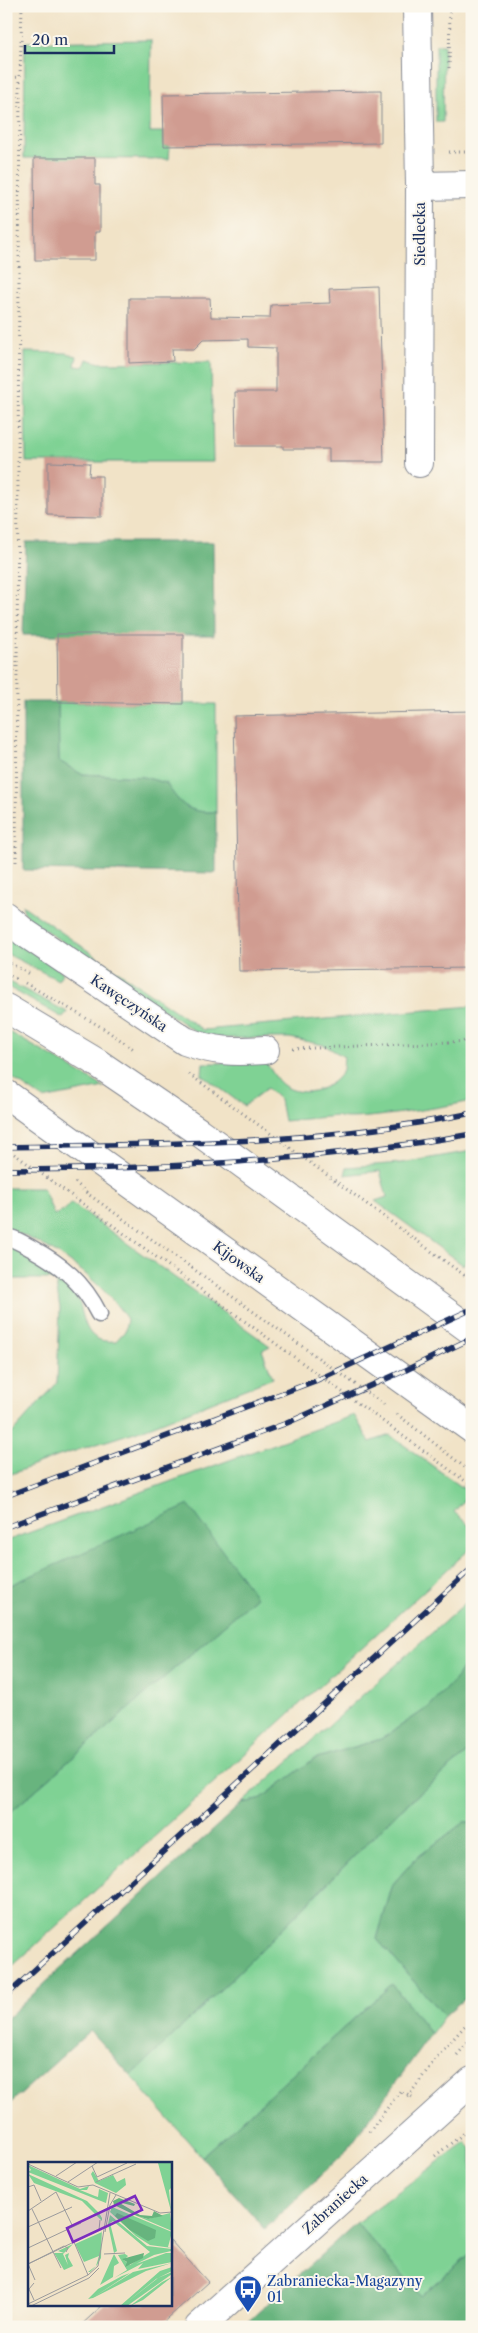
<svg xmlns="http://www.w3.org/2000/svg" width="478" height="2333" font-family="'Libre Caslon Text',serif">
<rect width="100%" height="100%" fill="#fbf7ec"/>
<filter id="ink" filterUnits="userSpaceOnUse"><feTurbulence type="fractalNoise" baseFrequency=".02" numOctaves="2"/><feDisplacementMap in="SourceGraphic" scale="10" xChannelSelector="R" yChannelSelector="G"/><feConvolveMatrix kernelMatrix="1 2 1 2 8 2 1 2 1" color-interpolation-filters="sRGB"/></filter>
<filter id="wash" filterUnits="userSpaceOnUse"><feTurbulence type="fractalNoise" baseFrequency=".0096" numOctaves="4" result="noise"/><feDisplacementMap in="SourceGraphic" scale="20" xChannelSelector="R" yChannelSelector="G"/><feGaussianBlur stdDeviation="1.12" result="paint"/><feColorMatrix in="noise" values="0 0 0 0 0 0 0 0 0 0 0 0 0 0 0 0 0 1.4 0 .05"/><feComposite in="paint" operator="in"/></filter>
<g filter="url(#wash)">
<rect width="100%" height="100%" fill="#f1e3c7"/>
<g fill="#7fd294" stroke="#4d8079">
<polygon points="151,40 150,132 164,132 164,146 170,146 169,159 24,158 25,42"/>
<polygon points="436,45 444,45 443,122 436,122"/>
<polygon points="25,352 66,353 77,356 75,366 84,367 87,359 100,363 211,362 213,462 26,462"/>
<path d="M58,702l158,2v108c-28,1 -35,-6 -51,-29l-22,-6 -62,-3 -22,-13z"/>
<path d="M22,905l181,125 269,-24v95c-19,4 -123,23 -135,15l-53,5 -4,-21 -13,-12 -23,18 -42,-31 1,-12h63c5,6 10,17 17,22 18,13 46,7 59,-13 2,-3 1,-10 2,-15l-20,-12 -34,-7h-70l-24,-6 -163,-110 -9,-10z"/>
<polygon points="6,934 63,972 58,980 9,955 6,951"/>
<polygon points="6,980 67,1012 63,1018 6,986"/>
<polygon points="6,1030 104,1087 43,1099 6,1074"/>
<polygon points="472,1151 472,1259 469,1258 463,1265 375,1201 387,1197 380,1171 345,1175 347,1167 401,1163"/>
<path d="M6,1188h37l11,27 10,-4 7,-8 199,143 -8,4 11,28 -132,52 -82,26 -53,20v-36l51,-57 3,-75 -5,-29h-49v-36c23,11 50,20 65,41 17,23 5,61 45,57l9,-10 2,-12c-27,-40 -75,-75 -121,-90z"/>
<polygon points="354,1415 370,1442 390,1435 470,1493 454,1512 472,1528 472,1547 6,1972 6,1816 256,1597 20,1583 6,1587 6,1541"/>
<polygon points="472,1597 472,1653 457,1677 429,1707 381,1739 314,1759 259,1800 242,1803"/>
<polygon points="466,1754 472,1758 472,1822 464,1822 414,1860 393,1884 377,1939 444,2016 431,2034 392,1984 202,2157 131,2076 249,1962 400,1810"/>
<polygon points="465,2142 472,2149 472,2253 421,2296 356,2223"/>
</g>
<g fill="#67b47e" stroke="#41726e">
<polygon points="26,542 213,542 214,635 23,635"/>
<path d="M23,702h35l1,59 22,13 62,3 23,6c15,23 22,30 50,29v61l-193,-3z"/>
<polygon points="189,1505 256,1597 6,1816 6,1587"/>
<polygon points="472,1653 472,1758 466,1754 400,1810 249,1962 131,2076 90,2031 6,2107 6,2019 242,1803 259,1800 314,1759 381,1739 429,1707 457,1677"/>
<polygon points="464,1822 472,1822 472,1992 444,2016 377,1939 393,1884 414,1860"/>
<polygon points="392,1984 431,2034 347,2150 265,2229 202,2157"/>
<polygon points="356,2223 421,2296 472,2253 472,2327 242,2327"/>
</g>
<g id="blocks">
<g fill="#d09c91">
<polygon points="381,91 381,143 164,146 163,94"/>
<polygon points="34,158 95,158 95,185 100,185 100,232 95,232 95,260 35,260"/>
<polygon points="379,287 384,462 329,462 329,449 283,449 283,446 236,446 235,392 276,392 276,348 248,347 248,339 203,340 194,349 172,349 173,361 129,363 129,298 210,298 211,317 270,318 271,305 330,303 329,289"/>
<polygon points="48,462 90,463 89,476 102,476 102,516 48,515"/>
<polygon points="57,634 183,634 183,704 58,702"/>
<polygon points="472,711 472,968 239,971 234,716"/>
<polygon points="170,2240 208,2282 158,2327 79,2327 104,2304 170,2304"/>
</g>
</g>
</g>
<g filter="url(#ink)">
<use href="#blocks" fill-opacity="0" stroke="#868992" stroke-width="1"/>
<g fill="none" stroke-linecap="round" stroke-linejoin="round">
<g stroke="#868992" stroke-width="19">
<path id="service" d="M6,1237c9,1 17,7 25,11 31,17 52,34 68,66"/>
</g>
<g stroke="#868992" stroke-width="30">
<g id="minor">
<polyline points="417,6 420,186 419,463"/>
<polyline points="420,186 472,185"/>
<path d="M6,917l19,16 160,108c30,11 48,11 80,9"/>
</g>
</g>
<g stroke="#868992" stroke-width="30">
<g id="tertiary">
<polyline points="6,1008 96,1062 199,1132 472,1331"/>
<polyline points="6,1094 472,1429"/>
</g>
</g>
<g stroke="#868992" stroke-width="30">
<polyline id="secondary" points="199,2327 472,2081"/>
</g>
<g stroke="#868992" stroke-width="3" stroke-dasharray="1 4" stroke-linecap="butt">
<polyline points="449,68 450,6"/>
<polyline points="6,78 20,77 22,6"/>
<polyline points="449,152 472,152"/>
<polyline points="6,862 16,862 20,77"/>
<polyline points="6,961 30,974"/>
<polyline points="6,974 17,979"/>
<polyline points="25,983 103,1028 135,1050"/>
<polyline points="293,1049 472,1041"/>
<polyline points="189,1074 472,1281"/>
<polyline points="6,1148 472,1486"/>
<polyline points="75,1182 88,1194 386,1406"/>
<polyline points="397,1414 472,1473"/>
<polyline points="457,2055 472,2038"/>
<polyline points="408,2097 436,2058 472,2018"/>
<polyline points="369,2132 401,2090 412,2097"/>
<polyline points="435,2156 472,2127"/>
</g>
<use href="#service" stroke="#fff" stroke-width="16"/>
<use href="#minor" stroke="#fff" stroke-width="28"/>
<use href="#tertiary" stroke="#fff" stroke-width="28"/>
<use href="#secondary" stroke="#fff" stroke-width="28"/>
<g stroke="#1b2f5e" stroke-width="5.5">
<g id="rail">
<path d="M6,1147c155,-3 313,-2 466,-34"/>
<path d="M6,1170c156,-1 312,-9 466,-36"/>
<polyline points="6,1496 315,1381 472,1309"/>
<polyline points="6,1527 287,1423 406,1370 472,1338"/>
<polyline points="6,1996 472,1568"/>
</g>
</g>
<use href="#rail" stroke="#fbf7ec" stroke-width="4" stroke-dasharray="11" stroke-linecap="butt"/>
</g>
</g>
<defs>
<g id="bus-pin" transform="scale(1.4375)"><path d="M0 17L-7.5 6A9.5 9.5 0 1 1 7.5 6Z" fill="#1a4fb4" stroke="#fbf7ec"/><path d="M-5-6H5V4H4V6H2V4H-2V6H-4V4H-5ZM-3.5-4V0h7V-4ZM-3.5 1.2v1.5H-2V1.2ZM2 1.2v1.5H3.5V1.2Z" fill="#fff"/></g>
</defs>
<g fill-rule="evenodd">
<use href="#bus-pin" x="248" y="2289"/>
</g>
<g text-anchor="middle" stroke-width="4" stroke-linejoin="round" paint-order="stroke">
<g font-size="14" fill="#1b2f5e" stroke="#fbf7ec">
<text transform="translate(420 234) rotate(-90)" y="5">Siedlecka</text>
<text transform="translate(129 1003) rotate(34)" y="5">Kawęczyńska</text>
<text transform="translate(239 1262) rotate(36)" y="5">Kijowska</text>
<text transform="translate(335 2204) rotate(-42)" y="5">Zabraniecka</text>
</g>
<g font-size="14" fill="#164399" stroke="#fbf7ec" text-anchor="start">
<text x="267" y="2286">Zabraniecka-Magazyny<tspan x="267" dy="16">01</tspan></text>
</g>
</g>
<g transform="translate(28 2162)">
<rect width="144" height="144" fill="#f1e3c7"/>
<path d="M144,0v25l-3,3 2,21 -13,-48zM0,3l52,24 9,-3 -2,4h-7l15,6 3,1 1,-8 9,4 -2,10 -78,-31 3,-2zM65,9l6,10 14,-6 4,7 8,-4 1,7 -10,8 -21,-10 -4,-9zM0,12l59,27 12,12 3,5v3l-20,-20 -48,-18zM84,45l60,25 -4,15 4,1 -22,-3 -14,-9 -26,-24zM142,51l2,18 -35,-15 11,3zM82,53l37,31 25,3 -1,2 -17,4 -18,9 30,-11h6v9l-34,7 5,-6 -29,15 13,-8 -9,-15 7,-1 3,2 -4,4 6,5 20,-13 -37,-31 -3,2 7,28 -3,2 -6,-29zM74,64l-1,32 -4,7 -7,7h-2l8,-6 3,-10 -15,6 -9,-18 27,-12zM45,82l-10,10 5,11 -3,-10 4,-2 -1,4 5,9 -9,4 -10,-17h10l-6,-2zM86,92l5,9 -5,3 -1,11 -13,8zM144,101l-26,8 -53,27 -5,1 10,-10 24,-13 8,-3 -36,24 39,-25zM144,105v4l-16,8 -30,24 32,-25 14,-6v2l-45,32h-7l40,-35zM144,115l-29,23 -13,6 32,-24z" fill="#7fd294"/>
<path d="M91,36l16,6 -1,2 -16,-4 22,13 12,1 2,-5 9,5 -15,3 -11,-3 -23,-11 -1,-4zM89,51l39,17 -1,8 -7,3 -18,-11 -15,-14zM116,91l-1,5 -18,9 2,-5 -5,-3z" fill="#67b47e"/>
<path fill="none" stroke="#9b9b9d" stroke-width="1" d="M0,2l50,23 15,-2 67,28 12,-1M64,4l5,11 30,-14M28,14l21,-14M40,20l30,-20M68,20l40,-18M0,25l6,-2 7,16M4,47l29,59M0,49l28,-19 17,35M0,65l44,-20M77,70l5,-27 6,-10M46,80l14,33M0,86l53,-25M76,92l21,-1M0,102l71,-34 1,-10M0,102l7,16M0,102l36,-18 4,2 -2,4M6,138l-5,-11 5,-6M0,142l60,-29 10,-9 12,-73M3,144l58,-28 10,-10"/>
<path fill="#7b2cbf" fill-opacity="0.15" stroke="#7b2cbf" stroke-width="2.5" d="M107,34l7,14 -69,32 -6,-14z"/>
<rect width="144" height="144" fill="none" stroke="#1b2f5e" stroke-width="2.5"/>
</g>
<rect width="478" height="2333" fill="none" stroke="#fbf7ec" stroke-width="25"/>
<path d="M25 45v8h89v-8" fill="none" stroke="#1b2f5e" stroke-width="2.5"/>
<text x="32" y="45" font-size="15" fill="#1b2f5e" stroke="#fbf7ec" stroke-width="4" paint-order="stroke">20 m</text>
</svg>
